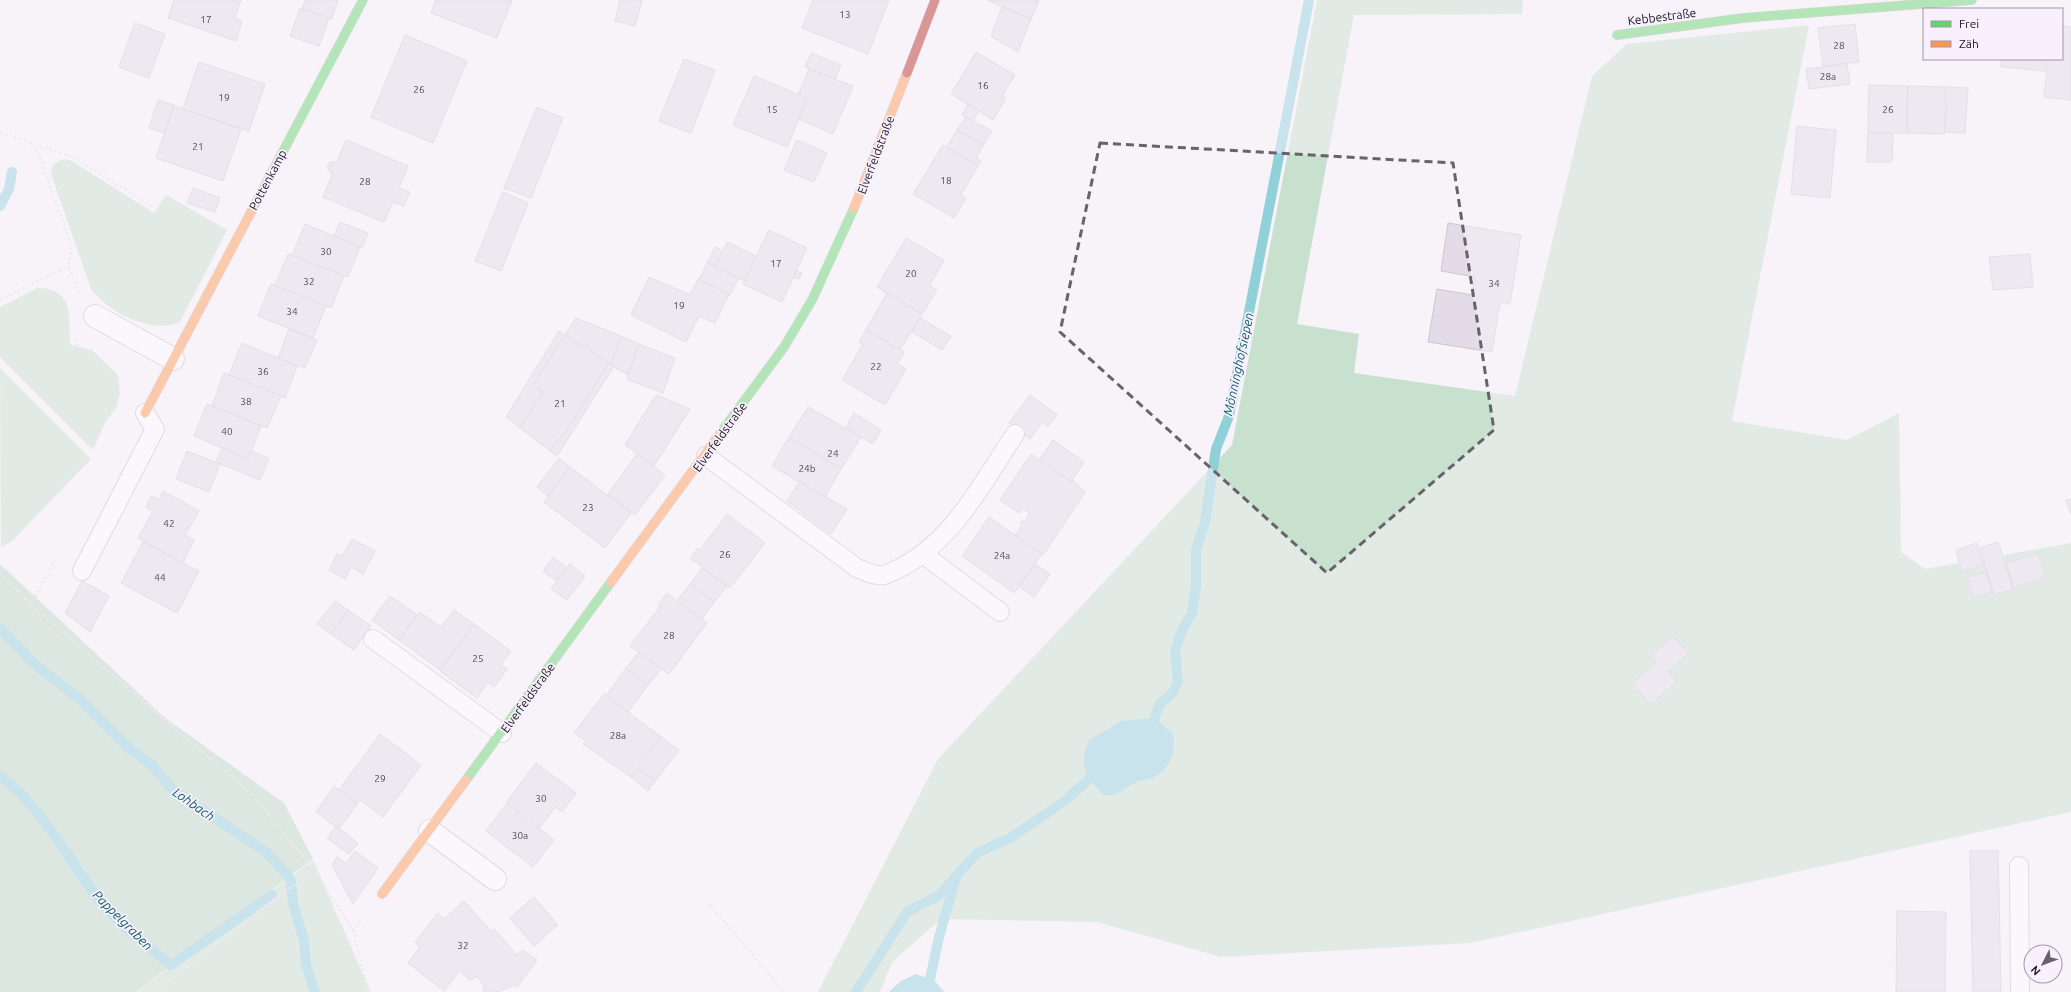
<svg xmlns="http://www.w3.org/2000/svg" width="2071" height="992" font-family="Ubuntu,sans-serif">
<rect width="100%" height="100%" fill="#f7f3f9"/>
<g fill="#c8e1ce">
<polygon points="1317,0 1523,0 1522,14 1354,15 1297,324 1359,334 1354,373 1515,396 1592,76 1627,44 1809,25 1732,421 1847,440 1899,413 1901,552 1925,569 2071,543 2071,812 1470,943 1221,957 1097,922 941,919 892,962 880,992 818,992 938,759 1232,445"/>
<path d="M65,159l7,2 82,52 12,-18 61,35 -47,92c-28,13 -72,-10 -89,-33l-40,-115c0,-9 5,-13 14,-15z"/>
<path d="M37,288c40,0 30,32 34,57l21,5 26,25 2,18 -4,15 -11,15 -12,27 -93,-93v-50z"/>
<polygon points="0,368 91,459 11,542 1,547"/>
<polygon points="313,860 371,992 137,992"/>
</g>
<polygon fill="#bcdac3" points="0,564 164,717 284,803 313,859 136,992 0,992"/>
<g fill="#8fd0d9">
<path d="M1155,718l18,16c3,18 -3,36 -21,44 -7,2 -15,3 -21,7 -13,7 -11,11 -28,10 -19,-22 -24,-27 -14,-55l32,-19z"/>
<polygon points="916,974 935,981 944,992 889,992 901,981"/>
</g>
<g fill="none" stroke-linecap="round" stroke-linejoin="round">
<g stroke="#8fd0d9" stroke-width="10">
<polyline points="0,206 9,189 12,172"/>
<polyline points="0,628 33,663 81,700 130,749 152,765 174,791 266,852 285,872 291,881 293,904 304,941 306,965 315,992"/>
<polyline points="1155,718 1159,705 1173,692 1178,681 1175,653 1182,630 1192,613 1196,586 1196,550 1205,522 1216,449 1229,416 1309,0"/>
<path d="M0,776c8,5 14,12 21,18 29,30 50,67 74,101 21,27 50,49 76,70l101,-70"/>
<polyline points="930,979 939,937 956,877"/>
<polyline points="856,992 907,912 939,895 977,853 1012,837 1066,800 1089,779"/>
</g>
</g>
<g fill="#e3dbe7" stroke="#cdc7cf">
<polygon points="174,0 241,0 235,18 242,21 236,41 168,18"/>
<polygon points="305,0 338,0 332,19 302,9"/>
<polygon points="436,0 512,0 497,38 431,13"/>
<polygon points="620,0 642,0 635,26 615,21"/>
<polygon points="813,0 889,0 868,54 802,28"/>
<polygon points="987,0 1039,0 1031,19"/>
<polygon points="1002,7 1031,19 1018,52 991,36"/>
<polygon points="300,8 329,18 319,46 290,36"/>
<polygon points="135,23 165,34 149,78 119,67"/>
<polygon points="1855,24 1859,62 1823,66 1818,28"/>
<polygon points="2062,26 2071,27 2071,100 2044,97 2048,59 2062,59"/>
<polygon points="405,35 467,61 433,143 371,117"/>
<polygon points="976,52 1015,75 1002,96 1006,98 993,120 951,94"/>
<polygon points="811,53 841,65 835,79 805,67"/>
<polygon points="684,59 715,70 691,133 659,121"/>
<polygon points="2001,59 2046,59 2045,71 2001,67"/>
<polygon points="199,62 265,84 249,131 183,109"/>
<polygon points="1847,64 1850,84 1809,89 1806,69"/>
<polygon points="809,69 853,86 833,134 799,119 807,98 798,95"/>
<polygon points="754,76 807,98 787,147 733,125"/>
<polygon points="1869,85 1908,86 1907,133 1868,133"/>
<polygon points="1908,86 1946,87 1945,134 1907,133"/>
<polygon points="1946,87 1968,88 1965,133 1945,132"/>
<polygon points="158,100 174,105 165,133 149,128"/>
<polygon points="968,104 979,111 973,121 962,115"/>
<polygon points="174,106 241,129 223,181 156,158"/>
<polygon points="537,107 563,118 531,198 504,188"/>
<polygon points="966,117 992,131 983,145 957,130"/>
<polygon points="1797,126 1836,130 1830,198 1791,194"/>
<polygon points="957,130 983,145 976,158 981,161 978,166 947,147"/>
<polygon points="1868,133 1893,133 1892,162 1867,162"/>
<polygon points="346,140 408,166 399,188 410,192 404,206 393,202 384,222 323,197 332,175 327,167 330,162 337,162"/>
<polygon points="797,140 827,153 814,182 784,170"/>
<polygon points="943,145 978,166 961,195 966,198 954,218 913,194"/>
<polygon points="193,188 220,198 215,212 187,203"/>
<polygon points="503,192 528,203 501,271 475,261"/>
<polygon points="340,222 368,233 362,248 334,236"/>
<polygon points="1448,223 1521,235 1510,304 1500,302 1492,352 1428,342 1437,289 1472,295 1475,277 1441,271"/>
<polygon points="305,224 360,247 348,277 292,256"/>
<polygon points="769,230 807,248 782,302 743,284"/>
<polygon points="906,238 944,260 929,286 937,290 922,314 877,287"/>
<polygon points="727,242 756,256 745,281 715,267"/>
<polygon points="715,247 723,251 715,267 707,263"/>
<polygon points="288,254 344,276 331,308 275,286"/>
<polygon points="2030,254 2033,287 1993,290 1989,257"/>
<polygon points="707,263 738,278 730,295 699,280"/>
<polygon points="796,271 802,273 799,279 794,277"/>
<polygon points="649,277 690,295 698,279 729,294 715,323 699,316 686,342 631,315"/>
<polygon points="271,284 326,306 313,338 258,316"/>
<polygon points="887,293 922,314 900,350 866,330"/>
<polygon points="576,318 621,336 611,365 591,352 592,349 585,345 584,347 565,335"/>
<polygon points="920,318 951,336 942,350 912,332"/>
<polygon points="289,329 317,340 305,368 278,358"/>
<polygon points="866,330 904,352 897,364 906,369 885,405 842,380 863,344 859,342"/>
<polygon points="559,331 565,335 533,385 543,392 520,428 506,417"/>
<polygon points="565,335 584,347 585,345 592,349 591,352 609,363 560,441 558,439 550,451 520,428 543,392 533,385"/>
<polygon points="621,336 639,344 628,375 611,365"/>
<polygon points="242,343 297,366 285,398 229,375"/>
<polygon points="639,344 675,358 663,393 627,379"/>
<polygon points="609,363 614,366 557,456 550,451 558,439 560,441"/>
<polygon points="224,373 281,396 267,428 212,406"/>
<polygon points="656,395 690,409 654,466 625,445"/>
<polygon points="1030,395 1057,415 1048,426 1042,422 1030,439 1009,423"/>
<polygon points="207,404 261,426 248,459 194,436"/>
<polygon points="808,407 861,437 841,469 789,437"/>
<polygon points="854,413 881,430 873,444 846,428"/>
<polygon points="789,437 841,469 825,497 772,466"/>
<polygon points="1053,440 1084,462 1071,482 1039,460"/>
<polygon points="222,448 248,459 251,451 269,458 260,480 216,462"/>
<polygon points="187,451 220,464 209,492 176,479"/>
<polygon points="637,454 665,475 635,515 608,494"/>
<polygon points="1031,454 1071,482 1072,480 1085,492 1043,555 1015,536 1022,525 1020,524 1023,520 1025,521 1030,514 1023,508 1019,513 1000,500"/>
<polygon points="559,458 570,467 548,496 537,487"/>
<polygon points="570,467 631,513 605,548 544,502"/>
<polygon points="799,482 847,509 831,534 787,501"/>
<polygon points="163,491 199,511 185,535 194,540 183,563 138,538 153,511 146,507 151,496 159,500"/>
<polygon points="2071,499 2071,514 2066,500"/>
<polygon points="727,514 765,543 730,588 690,558 698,548 700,550"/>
<polygon points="989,517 1042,554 1014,593 962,556"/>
<polygon points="352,539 375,551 363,574 351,567 345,579 329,570 337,554 342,556"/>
<polygon points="143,542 199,571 177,613 121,583"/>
<polygon points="1998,542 2013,589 1994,595 1980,548"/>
<polygon points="1977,543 1983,565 1962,572 1956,550"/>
<polygon points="2038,553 2046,577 2014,588 2006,563"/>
<polygon points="553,557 566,567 556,581 543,571"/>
<polygon points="570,564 585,576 567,600 551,589"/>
<polygon points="1035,564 1050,574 1034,597 1019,587"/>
<polygon points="702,568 727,586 714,602 690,584"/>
<polygon points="1986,572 1992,592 1974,598 1967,577"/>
<polygon points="82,581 109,596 90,632 65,613"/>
<polygon points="690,584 714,602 701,620 677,601"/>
<polygon points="667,593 707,623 669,674 630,646 660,607 658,605"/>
<polygon points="390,596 417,615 399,640 372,620"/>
<polygon points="335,601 348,610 331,634 317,624"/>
<polygon points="348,610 371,626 354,650 331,634"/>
<polygon points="454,610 474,624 440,670 399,640 420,612 441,627"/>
<polygon points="474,624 511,651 501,665 507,669 494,687 488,682 477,698 440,671"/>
<polygon points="1673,636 1689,653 1668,672 1677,681 1651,705 1632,684 1656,662 1651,656"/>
<polygon points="639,652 661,669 648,685 626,668"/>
<polygon points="626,668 648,685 628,712 606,696"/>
<polygon points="604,694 661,737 631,777 583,744 586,741 574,733"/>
<polygon points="380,734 421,765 383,817 360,800 357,804 339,790"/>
<polygon points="661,737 679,750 655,781 637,768"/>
<polygon points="536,763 576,793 562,812 555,807 539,829 506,803"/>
<polygon points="637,768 655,781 648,791 631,777"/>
<polygon points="334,786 357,804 339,829 316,812"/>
<polygon points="507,803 554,840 533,867 486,831"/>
<polygon points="336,826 358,843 349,854 327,838"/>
<polygon points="355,851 378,868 353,904 332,865 337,857 346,864"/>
<polygon points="1970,851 1998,851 2001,992 1973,992"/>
<polygon points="534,897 558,925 534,946 510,918"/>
<polygon points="464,901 492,932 494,929 517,955 523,950 537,960 517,987 514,985 498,992 485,992 483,990 485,987 477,976 470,980 459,971 444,991 408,963 420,947 415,942 438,913 444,919"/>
<polygon points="1897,911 1946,912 1945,992 1896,992"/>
</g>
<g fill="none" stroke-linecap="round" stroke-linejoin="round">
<g stroke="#c4bfc7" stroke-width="20">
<g id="lane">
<path d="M706,456l151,112c10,4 16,8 27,7 4,-1 9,-4 14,-6 54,-26 85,-87 117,-135"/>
<polyline points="923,554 1000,612"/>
<polyline points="82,571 155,429 145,413"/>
<polyline points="373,639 502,733"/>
<polyline points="2019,866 2020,992"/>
</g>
</g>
<g stroke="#c4bfc7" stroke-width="24">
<g id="street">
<polyline points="95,316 173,359"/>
<polyline points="430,831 495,879"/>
</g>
</g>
<g stroke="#c4bfc7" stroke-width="10">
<g id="fast">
<polyline points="1617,35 1743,18 1972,0"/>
<polyline points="251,212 363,0"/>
<polyline points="719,435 784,347 812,300 854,208"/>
<polyline points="466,780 611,582"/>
</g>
</g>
<g stroke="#c4bfc7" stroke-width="10">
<g id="slow">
<polyline points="854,208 907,73"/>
<polyline points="145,413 251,212"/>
<polyline points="611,582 719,435"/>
<polyline points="382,894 466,780"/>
</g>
</g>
<g stroke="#c4bfc7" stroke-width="10">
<polyline id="jam" points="907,73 935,0"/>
</g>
<g stroke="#dfdee0" stroke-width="2.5" stroke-dasharray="2 3" stroke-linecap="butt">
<polyline points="0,132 28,142 38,152 71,245 69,266 78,294"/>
<polyline points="31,143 74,157 154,208"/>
<polyline points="0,299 69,266"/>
<polyline points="77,339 77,349"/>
<polyline points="0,573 31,605 256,798 315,872 353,930 369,992"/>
<polyline points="31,605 56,559"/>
<polyline points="710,905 784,992"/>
<polyline points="353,930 364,916"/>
<polyline points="154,992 275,898 315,872"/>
</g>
<use href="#lane" stroke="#fefdfe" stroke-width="18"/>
<use href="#street" stroke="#fefdfe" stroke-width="22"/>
<use href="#fast" stroke="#63d668" stroke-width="9"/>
<use href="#slow" stroke="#ff974d" stroke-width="9"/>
<use href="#jam" stroke="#b3261e" stroke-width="9"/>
</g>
<path d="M0 0H2071V992H0ZM1100,143l353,20 41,267 -167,143 -267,-241z" fill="#f7f3f9" fill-opacity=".55" fill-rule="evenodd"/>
<path fill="none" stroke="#69626b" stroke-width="3" stroke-dasharray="8 5" stroke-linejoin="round" d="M1100,143l353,20 41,267 -167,143 -267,-241z"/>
<g text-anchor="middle" stroke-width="3.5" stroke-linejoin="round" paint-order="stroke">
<g font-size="10" fill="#514954">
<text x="845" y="18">13</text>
<text x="206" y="23">17</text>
<text x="1839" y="49">28</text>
<text x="1828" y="80">28a</text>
<text x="983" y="89">16</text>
<text x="419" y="93">26</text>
<text x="224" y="101">19</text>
<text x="772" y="113">15</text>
<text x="1888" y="113">26</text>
<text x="198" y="150">21</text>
<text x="946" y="184">18</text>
<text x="365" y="185">28</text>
<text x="326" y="255">30</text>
<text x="776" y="267">17</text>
<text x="911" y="277">20</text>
<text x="309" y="285">32</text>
<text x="1494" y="287">34</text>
<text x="679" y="309">19</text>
<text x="292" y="315">34</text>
<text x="876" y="370">22</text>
<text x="263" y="375">36</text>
<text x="246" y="405">38</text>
<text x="560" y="407">21</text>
<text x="227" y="435">40</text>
<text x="833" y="457">24</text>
<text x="807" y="472">24b</text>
<text x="588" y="511">23</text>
<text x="169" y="527">42</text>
<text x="725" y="558">26</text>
<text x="1002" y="559">24a</text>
<text x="160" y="581">44</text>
<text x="669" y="639">28</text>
<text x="478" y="662">25</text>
<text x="618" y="739">28a</text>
<text x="380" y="782">29</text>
<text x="541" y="802">30</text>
<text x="520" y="839">30a</text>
<text x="463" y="949">32</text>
</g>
<g font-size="12" fill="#1c141e" stroke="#f8f0fc">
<text transform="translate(1662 17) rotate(-7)" y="4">Kebbestraße</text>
<text transform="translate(876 155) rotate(-69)" y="4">Elverfeldstraße</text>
<text transform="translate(268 180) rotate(-62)" y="4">Pottenkamp</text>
<text transform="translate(720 437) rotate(-54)" y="4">Elverfeldstraße</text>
<text transform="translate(528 698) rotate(-54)" y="4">Elverfeldstraße</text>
</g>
<g font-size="13" font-style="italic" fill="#095e65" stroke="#f8f0fc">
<text transform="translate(1238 364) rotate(-78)" y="5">Mönninghofsiepen</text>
<text transform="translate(194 804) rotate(35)" y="5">Lohbach</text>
<text transform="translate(123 920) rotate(45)" y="5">Pappelgraben</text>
</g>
</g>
<rect x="1923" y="8" width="140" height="52" fill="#f8f0fc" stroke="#a098a3"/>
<rect x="1931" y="21" width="20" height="6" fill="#63d668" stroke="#a098a3"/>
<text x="1959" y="28" font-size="12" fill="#1c141e">Frei</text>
<rect x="1931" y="41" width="20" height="6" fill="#ff974d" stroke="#a098a3"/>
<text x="1959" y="48" font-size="12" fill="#1c141e">Zäh</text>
<g transform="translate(2043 964) rotate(228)"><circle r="19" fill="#f8f0fc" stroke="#a098a3"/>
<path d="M0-3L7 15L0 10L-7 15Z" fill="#69626b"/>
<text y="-6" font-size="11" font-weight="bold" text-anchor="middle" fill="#1c141e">N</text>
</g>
</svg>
